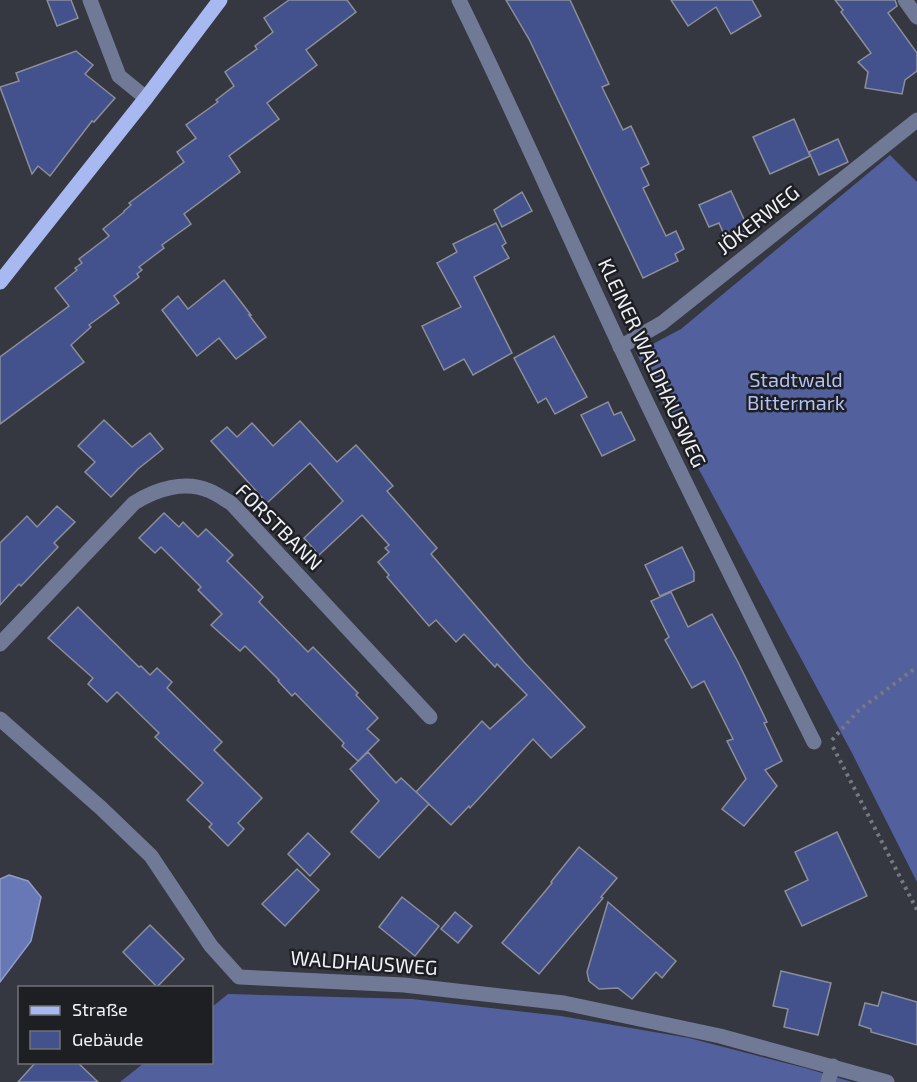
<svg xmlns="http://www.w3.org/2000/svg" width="917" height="1082" font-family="'Exo 2',sans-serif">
<rect width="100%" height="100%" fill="#353741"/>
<g fill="#52609d">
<polygon points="890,155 917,182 917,882 852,753 636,353 681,329"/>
<polygon points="228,994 412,999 561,1016 689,1038 805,1068 852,1082 120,1082 144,1063 212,1062 212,1007"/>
</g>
<polygon fill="#6878b7" stroke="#909cca" stroke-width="1.5" points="9,875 28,881 41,897 31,941 0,982 0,879"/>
<g fill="#43518c" stroke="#8b8f99" stroke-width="1.5">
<polygon points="47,0 71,0 78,18 57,26"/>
<polygon points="289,0 347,0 356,12 306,50 317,65 267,103 279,119 229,156 240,172 184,214 191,224 162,245 164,248 139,267 142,270 137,274 139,277 114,296 119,303 89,325 91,327 71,345 84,362 0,424 0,357 69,306 55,288 77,270 75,268 82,263 79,259 109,236 103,229 124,212 124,211 131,205 129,203 184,162 177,152 196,138 186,125 218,102 216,100 234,86 225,72 257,49 255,46 273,32 264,18"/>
<polygon points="506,0 570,0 609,84 602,87 623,130 631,126 649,164 641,168 649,185 643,188 666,236 676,231 684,249 675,254 678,261 643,278 529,39"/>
<polygon points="671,0 752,0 761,16 731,34 716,7 688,26"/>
<polygon points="835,0 895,0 897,6 888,13 917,53 917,71 905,80 902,94 865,88 868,72 858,62 871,53 841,12 843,10"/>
<polygon points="76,51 93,65 85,74 115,98 94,122 92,121 50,176 38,166 32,174 0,87 19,81 16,73"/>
<polygon points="794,119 810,156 770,174 753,137"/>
<polygon points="838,139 848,162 819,175 809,152"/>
<polygon points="731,191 749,230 726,239 719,223 709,227 699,205"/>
<polygon points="522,192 532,211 502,227 494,210"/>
<polygon points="496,223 506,243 502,246 509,258 474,277 512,353 473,375 464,359 444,370 422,326 461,307 437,263 457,252 453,244"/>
<polygon points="224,280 251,315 249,315 266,337 236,359 219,338 197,356 162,310 178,296 188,309"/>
<polygon points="554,336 587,397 555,414 546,398 538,403 514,358"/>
<polygon points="608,402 614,415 621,412 635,440 602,456 581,415"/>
<polygon points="104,420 132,447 150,433 163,449 138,469 111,497 85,472 95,462 78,446"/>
<polygon points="300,421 337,462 356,445 393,486 387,491 437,548 431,554 524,662 585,727 551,758 533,739 470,808 469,806 451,825 416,792 482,721 490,729 527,695 497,664 495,667 464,634 456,642 436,620 429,626 387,577 389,575 378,562 389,552 385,548 389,545 362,515 319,555 304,538 343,501 310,463 267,503 211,441 227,427 237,437 252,423 273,446"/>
<polygon points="57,506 75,522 54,543 58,547 21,586 19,584 0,605 0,543 27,516 37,527"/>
<polygon points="164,513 179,527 183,522 198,537 206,529 233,555 227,561 263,597 259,602 308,652 313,647 358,693 356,695 378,718 367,729 379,740 358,761 342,746 344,743 295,693 292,696 278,681 279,680 245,646 240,651 211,625 222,614 198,590 201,587 161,547 155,553 139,538"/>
<polygon points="682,547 694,572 694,581 660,596 645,565"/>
<polygon points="671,592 688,627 712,614 738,662 767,722 764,723 782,761 765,770 777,786 744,826 722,809 746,779 727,741 733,739 704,681 692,688 665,640 669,637 651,601"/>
<polygon points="78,607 139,667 141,666 150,675 157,668 172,682 167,688 222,742 214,750 262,798 238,823 244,829 228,846 209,827 212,824 187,800 203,783 155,737 159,733 117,692 107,702 88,684 93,678 48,638"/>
<polygon points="368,752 396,783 401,778 429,804 379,858 351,832 379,801 350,769"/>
<polygon points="837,832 867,896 802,926 785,891 808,880 795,852"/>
<polygon points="308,833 330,854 310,876 288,854"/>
<polygon points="579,847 617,878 601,897 603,898 539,974 502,943 552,883 551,882"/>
<polygon points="297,869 319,890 285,926 262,904"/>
<polygon points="402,897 439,926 415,956 379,927"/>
<polygon points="608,902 676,961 662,978 656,972 632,999 618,988 599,989 589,981 587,972"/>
<polygon points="455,912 472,926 458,943 441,929"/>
<polygon points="150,925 184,959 157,987 123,952"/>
<polygon points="781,971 831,983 818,1035 784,1027 788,1009 773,1006"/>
<polygon points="882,992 917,1002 917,1045 871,1032 871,1029 859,1025 865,1003 878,1006"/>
<polygon points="36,1062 77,1062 98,1082 18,1082"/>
</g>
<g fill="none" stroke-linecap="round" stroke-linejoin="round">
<g stroke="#777982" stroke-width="4" stroke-dasharray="3 4.5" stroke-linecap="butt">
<polyline points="832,740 859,710 917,667"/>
<polyline points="833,747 917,910"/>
</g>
<g stroke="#707995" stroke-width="15">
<polyline points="90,0 119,76 146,98"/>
<path d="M459,0c56,114 107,231 161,346 62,133 128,264 194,396"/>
<polyline points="905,0 917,17"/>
<polyline points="620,347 662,323 917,120"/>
<path d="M0,644l134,-141c22,-14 51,-23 76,-12 7,3 14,8 21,12l199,214"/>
<polyline points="0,719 101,808 151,856 211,946 239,977 404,985 564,1003 720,1036 887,1082"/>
<polyline points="828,1082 833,1066"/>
</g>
<polyline stroke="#a8b8f1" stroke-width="15" points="0,282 146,98 220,0"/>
</g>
<g text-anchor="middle" stroke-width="5" stroke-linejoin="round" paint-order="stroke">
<g font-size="20" fill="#eff1f7" stroke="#1e1f23">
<text transform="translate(758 220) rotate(-38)" y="7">JÖKERWEG</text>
<text transform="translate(652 363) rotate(65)" y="7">KLEINER WALDHAUSWEG</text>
<text transform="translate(279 527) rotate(45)" y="7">FORSTBANN</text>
<text transform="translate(364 963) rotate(4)" y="7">WALDHAUSWEG</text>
</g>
<g font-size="20" fill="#b2c1f7" stroke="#1e1f23">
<text x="796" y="387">Stadtwald<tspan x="796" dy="23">Bittermark</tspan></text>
</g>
</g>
<rect x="18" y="986" width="195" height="78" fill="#1e1f23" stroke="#727378" stroke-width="1.5"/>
<rect x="30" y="1006" width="30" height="9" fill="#a8b8f1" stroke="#727378" stroke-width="1.5"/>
<text x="72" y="1016" font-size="18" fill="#eff1f7">Straße</text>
<rect x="30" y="1031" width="30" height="18" fill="#43518c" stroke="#727378" stroke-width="1.5"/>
<text x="72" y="1046" font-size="18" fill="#eff1f7">Gebäude</text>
</svg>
